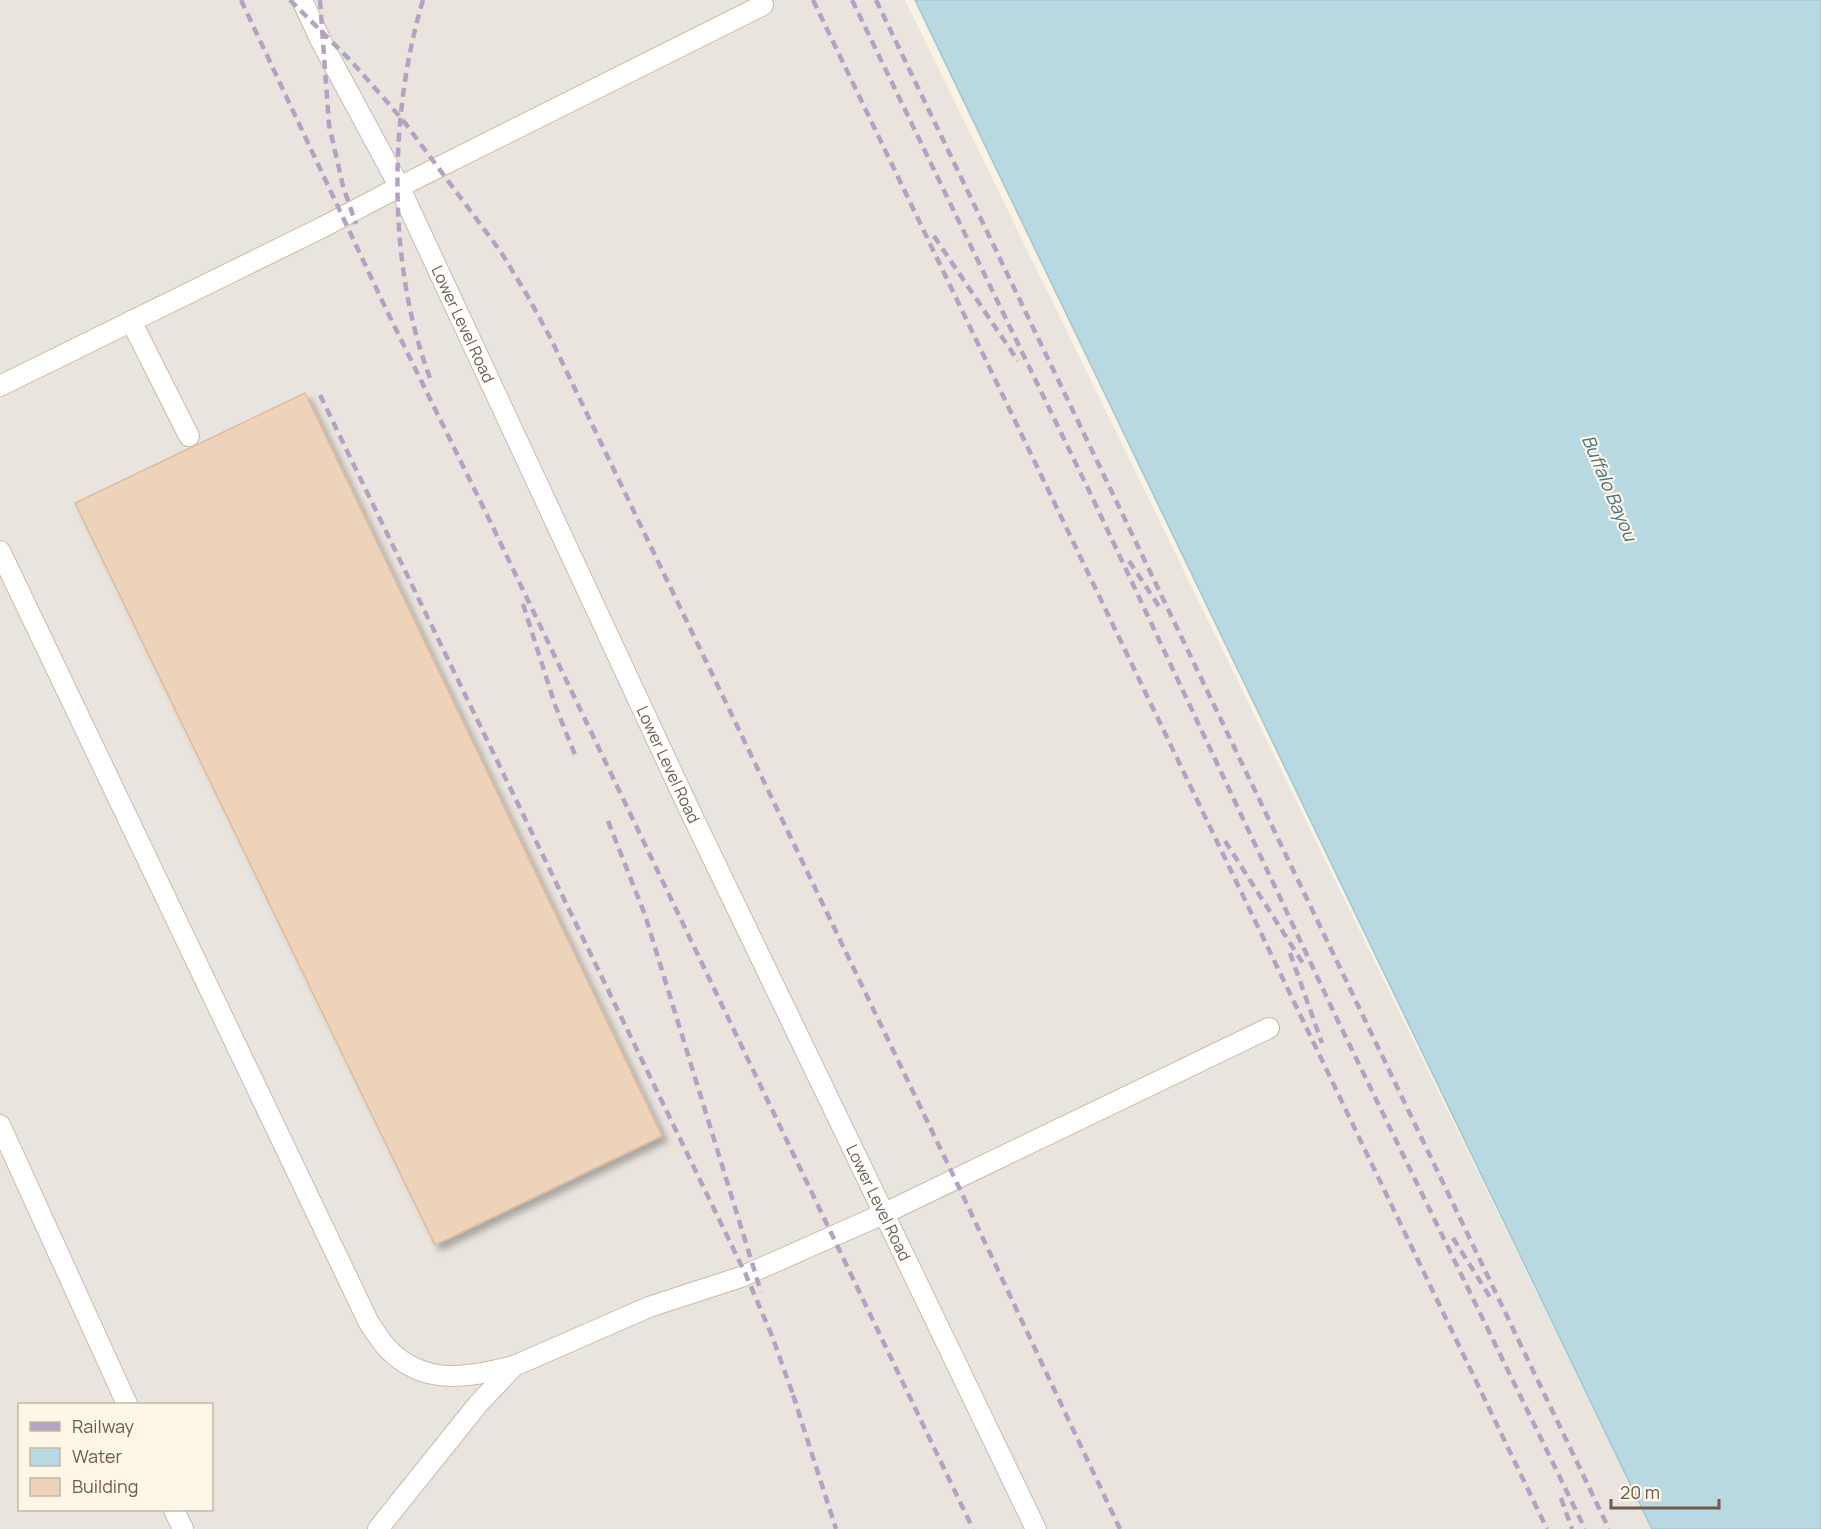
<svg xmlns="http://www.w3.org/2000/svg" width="1821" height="1529" font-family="Manrope,sans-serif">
<defs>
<filter id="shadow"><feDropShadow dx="5.5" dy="5.5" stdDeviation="3" flood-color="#0004"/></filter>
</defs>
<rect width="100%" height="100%" fill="#faf2e2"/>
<path fill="#e9e4dd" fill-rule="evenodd" d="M0,0h905l747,1529h-1652zM20,1404h192v106h-192z"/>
<polygon fill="#b8d9e2" stroke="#9fc7d3" stroke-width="1.5" points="915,0 1821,0 1821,1529 1652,1529"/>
<polygon fill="#eed3bb" stroke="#dfba9d" stroke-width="1.5" filter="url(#shadow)" points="305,393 662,1136 435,1245 75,503"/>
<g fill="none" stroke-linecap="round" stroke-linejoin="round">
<g stroke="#cabaa9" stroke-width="22">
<g id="service">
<path id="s1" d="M302,0l19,41 77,143 292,627 346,718"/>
<polyline points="131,321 189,436"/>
<polyline points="0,386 323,227 399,187 763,5"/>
<path d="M0,551l369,772c6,8 12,19 19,26 37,38 80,28 126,17"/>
<polyline points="0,1125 127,1404"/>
<polyline points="174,1510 183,1529"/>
<polyline points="378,1529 479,1403 514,1366 649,1307 741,1277 883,1214 1269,1028"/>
</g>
</g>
<use href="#service" stroke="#fff" stroke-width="20"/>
<g stroke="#b5a2c2" stroke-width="4.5" stroke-dasharray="9 6" stroke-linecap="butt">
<polyline points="241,0 385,307 489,519 973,1529"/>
<polyline points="290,0 351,61 402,119 501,252 527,295 551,339 955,1179 1120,1529"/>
<polyline points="320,0 329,125 343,186 356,224"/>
<path d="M423,0c-35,116 -36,270 9,383"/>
<polyline points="813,0 1547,1529"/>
<polyline points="852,0 1092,497 1337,1019 1585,1529"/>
<polyline points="876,0 1609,1529"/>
<polyline points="934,236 1018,361"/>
<polyline points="320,395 746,1275 772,1336 796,1403"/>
<polyline points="1129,561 1162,611"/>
<polyline points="523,604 555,705 575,755"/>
<polyline points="608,821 645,915 761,1292"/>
<polyline points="1225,841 1304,965"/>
<polyline points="1290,953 1322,1043"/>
<polyline points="1453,1238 1490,1297"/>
<polyline points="793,1395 836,1529"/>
<polyline points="1561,1498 1572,1529"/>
</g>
</g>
<g text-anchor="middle" stroke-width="4.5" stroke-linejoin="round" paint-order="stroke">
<g font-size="16" fill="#705a4a" stroke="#fef6e7">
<text dy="6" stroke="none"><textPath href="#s1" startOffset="362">Lower Level Road</textPath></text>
<text dy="6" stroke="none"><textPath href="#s1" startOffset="848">Lower Level Road</textPath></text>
<text dy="6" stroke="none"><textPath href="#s1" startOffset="1334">Lower Level Road</textPath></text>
</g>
<g font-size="18" font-style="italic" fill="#467482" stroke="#fef6e7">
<text transform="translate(1609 488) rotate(67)" y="6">Buffalo Bayou</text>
</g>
</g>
<rect x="18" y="1403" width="195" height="108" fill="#fef6e7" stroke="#c5b8a8" stroke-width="1.5"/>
<rect x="30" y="1422" width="30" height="9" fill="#b5a2c2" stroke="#c5b8a8" stroke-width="1.5"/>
<text x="72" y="1433" font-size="18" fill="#705a4a">Railway</text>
<rect x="30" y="1448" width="30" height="18" fill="#b8d9e2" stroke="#c5b8a8" stroke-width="1.5"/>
<text x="72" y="1463" font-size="18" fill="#705a4a">Water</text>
<rect x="30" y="1478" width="30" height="18" fill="#eed3bb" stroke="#c5b8a8" stroke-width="1.5"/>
<text x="72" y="1493" font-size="18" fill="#705a4a">Building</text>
<path d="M1611 1499v9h108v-9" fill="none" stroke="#705a4a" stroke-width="3"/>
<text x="1620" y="1499" font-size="18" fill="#705a4a" stroke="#fef6e7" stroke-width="4.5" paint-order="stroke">20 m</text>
</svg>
